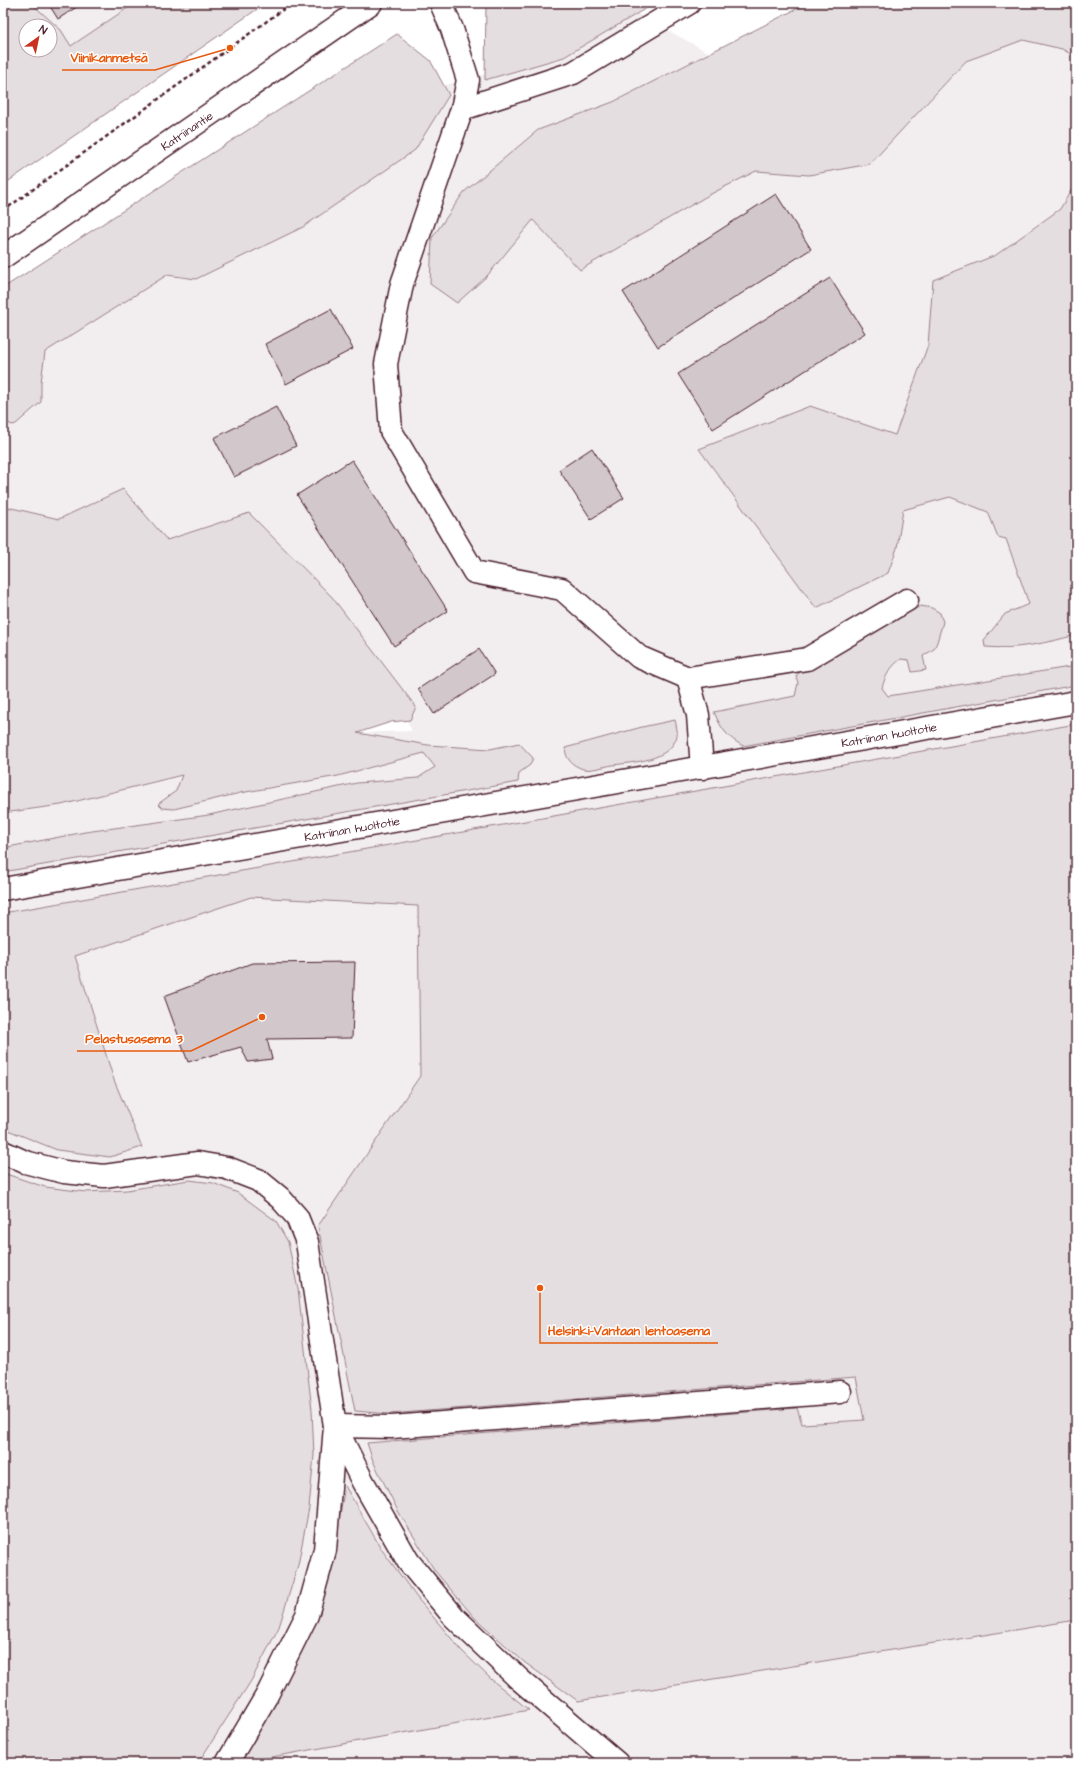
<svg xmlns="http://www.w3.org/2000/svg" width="1079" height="1766" font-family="'Architects Daughter',sans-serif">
<rect width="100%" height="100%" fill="#fff"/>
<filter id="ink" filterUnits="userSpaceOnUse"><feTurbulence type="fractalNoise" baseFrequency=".025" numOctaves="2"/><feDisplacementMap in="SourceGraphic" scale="8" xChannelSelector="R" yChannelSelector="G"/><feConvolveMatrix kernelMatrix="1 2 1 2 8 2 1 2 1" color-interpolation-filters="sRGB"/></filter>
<g filter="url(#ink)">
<g fill="#f2eeef">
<polygon points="31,3 135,3 71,47 61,30"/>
<polygon points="1008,5 1076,27 1076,258 1033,533 1043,644 1076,635 1076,1763 3,1763 3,813 61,805 356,733 412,731 394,695 152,553 3,527 3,363 410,95 561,53 632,11 807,106"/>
</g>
<g fill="#e5dee0" stroke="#987e86" fill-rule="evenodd">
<path d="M3,3h28l30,27 10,16 64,-43h131l-263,182zM26,26h24v24h-24z"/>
<polygon points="486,3 655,3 564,57 485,80"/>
<polygon points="808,3 1076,3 1076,57 1062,49 1023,40 966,61 870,164 809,175 756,171 707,196 580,270 533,220 487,276 457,303 430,284 432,238 464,192 538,130 613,102"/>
<polygon points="397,34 430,60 449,95 415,150 303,227 196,279 167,275 45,352 41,382 41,402 16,424 12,425 3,420 3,288"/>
<path d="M1076,182v453c-30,8 -59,15 -91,12l-1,-7 21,-26 24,-10 -23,-65 -8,-2 -10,-25 -38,-15 -47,13 -6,38 -9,25 -72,35 -117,-159 111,-43 85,29 33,-90 5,-65 63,-25 64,-46z"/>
<polygon points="123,489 167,540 249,513 332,597 416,707 410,720 391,722 357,733 428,745 490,749 519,743 533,758 530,765 519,773 518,782 3,872 3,848 85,832 209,815 357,783 418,778 435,767 424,753 338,776 240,793 174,809 162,808 158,804 176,791 182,775 61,805 3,813 3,506 59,519"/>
<path d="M921,606l11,2 8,5 3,9 -6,20 -3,7 -11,7 3,14 -14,2 -3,-12 -8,-1c-10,7 -16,17 -19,29l6,8 188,-30v19l-333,61c-17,-10 -21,-16 -29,-34l81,-16 3,-13 -2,-7 11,-11z"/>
<path d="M675,720c1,5 3,11 2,16 -7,25 -43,26 -64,29 -8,1 -22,6 -30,4 -11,-4 -17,-9 -18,-21l77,-21z"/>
<polygon points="1076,724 1076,1620 578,1701 524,1662 474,1617 435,1571 398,1511 373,1461 367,1443 797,1408 802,1424 864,1420 856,1377 389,1414 355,1411 318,1226 420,1076 418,906 251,897 75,956 114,1080 142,1147 110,1157 57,1150 3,1128 3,913"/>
<polygon points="3,1173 45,1187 86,1192 127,1190 189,1180 213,1183 238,1193 276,1221 288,1242 298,1289 312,1410 314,1455 309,1508 298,1565 279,1627 251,1681 198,1763 3,1763"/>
<polygon points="345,1486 382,1550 418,1599 462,1651 492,1680 529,1710 239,1763 281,1689 311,1631 330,1571"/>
</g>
<g fill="#d2c7cb" stroke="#4a1f2b">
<polygon points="48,3 83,3 58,19"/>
<polygon points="776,194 811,249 658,347 623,292"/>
<polygon points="830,278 865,333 713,429 678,374"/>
<polygon points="331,309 353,349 286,384 265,344"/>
<polygon points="276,407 296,446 234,477 214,438"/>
<polygon points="592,448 624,498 591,519 559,470"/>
<polygon points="352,460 448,611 394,646 297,495"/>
<polygon points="479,649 495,674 434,714 418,689"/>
<polygon points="355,962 352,1038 267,1039 272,1059 248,1062 241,1047 188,1062 164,996 252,963"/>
</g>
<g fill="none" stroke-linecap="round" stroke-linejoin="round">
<g stroke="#4a1f2b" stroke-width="25">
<g id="minor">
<polyline points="441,3 452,29 468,80 462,109 402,284 386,364 391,431 474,572 562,589 639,657 688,678 807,659 907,600"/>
<polyline points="462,109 573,73 689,3"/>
<polyline points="688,678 698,715 702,768"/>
<polyline points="3,889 1076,702"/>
<polyline points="3,1152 25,1162 64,1172 104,1176 198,1163 227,1168 258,1180 280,1198 297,1217 307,1242 335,1426 363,1482 408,1561 454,1617 519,1679 617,1763"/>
<polyline points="227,1763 267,1695 307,1615 325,1550 335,1426 392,1427 840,1392"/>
</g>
</g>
<g stroke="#4a1f2b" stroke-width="25">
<polyline id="major" points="3,257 371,3"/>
</g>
<polyline stroke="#4a1f2b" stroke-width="2.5" stroke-dasharray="4 3" stroke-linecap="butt" points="3,211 292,3"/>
<use href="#minor" stroke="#fff" stroke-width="22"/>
<use href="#major" stroke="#fff" stroke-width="22"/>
</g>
</g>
<g text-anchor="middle" stroke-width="3" stroke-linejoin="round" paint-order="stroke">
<g font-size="12" fill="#4a1f2b" stroke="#fff">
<text transform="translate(187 131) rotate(-34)" y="4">Katriinantie</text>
<text transform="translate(889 735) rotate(-10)" y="4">Katriinan huoltotie</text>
<text transform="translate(352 829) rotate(-10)" y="4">Katriinan huoltotie</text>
</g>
</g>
<path fill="none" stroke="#e8590c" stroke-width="1.5" d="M230 48L155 70H62M262 1017L191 1051H77M540 1288L540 1343H718"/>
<g fill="#e8590c" stroke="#fff" stroke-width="1.5">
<circle cx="230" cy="48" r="4"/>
<circle cx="262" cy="1017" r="4"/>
<circle cx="540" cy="1288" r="4"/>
</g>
<g font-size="13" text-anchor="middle" font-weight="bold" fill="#e8590c" stroke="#fff" stroke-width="3" stroke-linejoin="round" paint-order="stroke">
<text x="109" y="62">Viinikanmetsä</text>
<text x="134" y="1043">Pelastusasema 3</text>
<text x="629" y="1335">Helsinki-Vantaan lentoasema</text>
</g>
<rect width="1079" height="1766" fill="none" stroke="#fff" stroke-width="16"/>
<rect x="8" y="8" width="1063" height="1750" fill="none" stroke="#4a1f2b" stroke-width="1.5" filter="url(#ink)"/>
<g transform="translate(38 38) rotate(33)"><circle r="19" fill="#ffffff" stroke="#b7a5aa"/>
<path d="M0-3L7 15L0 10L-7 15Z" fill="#c8321e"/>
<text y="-6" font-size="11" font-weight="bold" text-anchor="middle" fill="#4a1f2b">N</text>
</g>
</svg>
